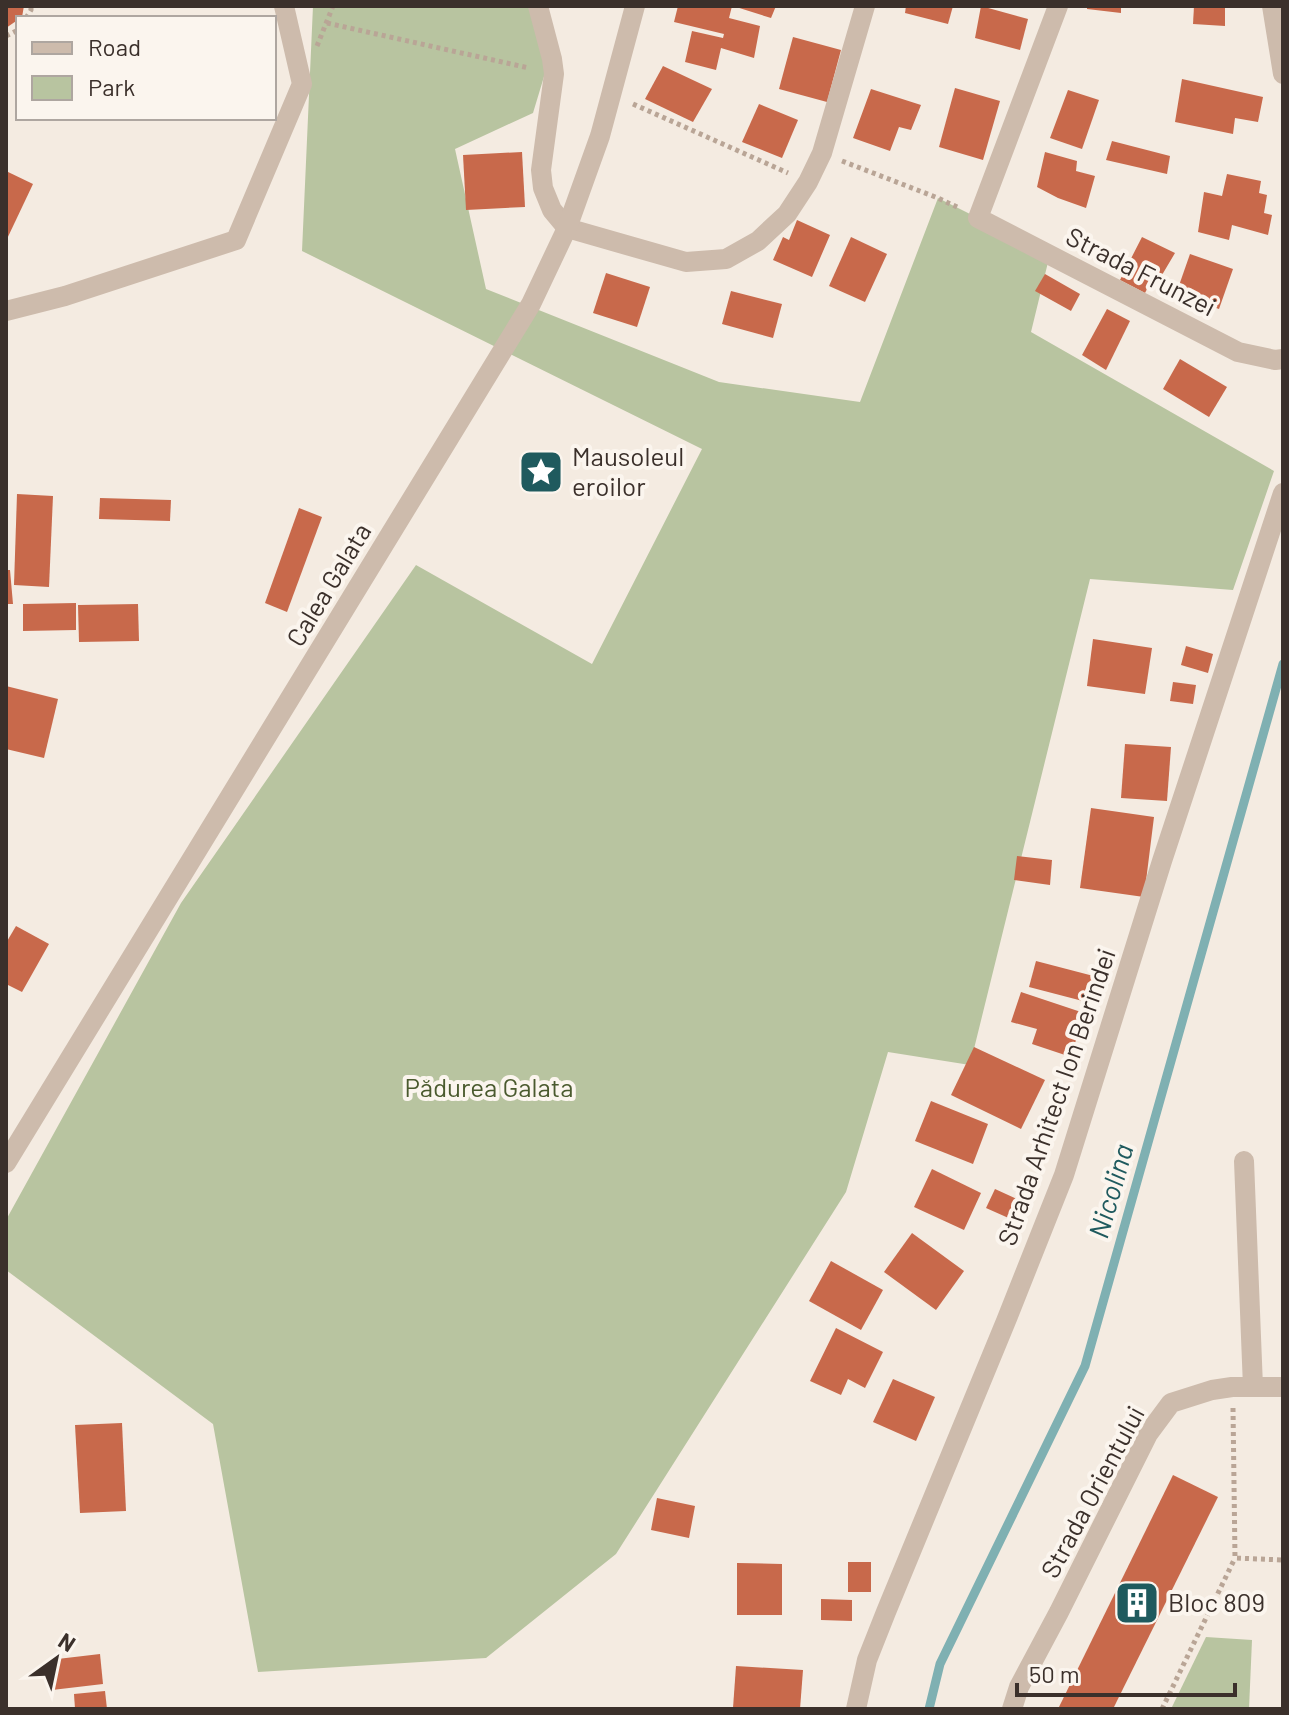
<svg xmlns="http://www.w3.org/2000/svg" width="1289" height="1715" font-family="Barlow,sans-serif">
<rect width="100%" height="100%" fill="#f4ebe1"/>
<g fill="#b8c4a0">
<polygon points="313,6 534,6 549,60 533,113 455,149 486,289 719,382 860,402 938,198 1050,254 1031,332 1274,471 1233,590 1090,579 970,1065 888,1052 846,1192 616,1554 486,1658 258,1672 213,1424 6,1270 6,1220 181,903 416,565 592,664 702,449 302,251"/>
<polygon points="1206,1637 1252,1640 1249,1709 1171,1709"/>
</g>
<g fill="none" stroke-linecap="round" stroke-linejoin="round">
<polyline stroke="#7fb0b2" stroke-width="9" points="929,1709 940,1664 1085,1366 1283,664"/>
</g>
<g fill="#c8694b">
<polygon points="6,6 24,6 22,17 6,28"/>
<polygon points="678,6 732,6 729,18 760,26 754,58 721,48 716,70 685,62 692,31 723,38 724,34 674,22"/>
<polygon points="733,6 776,6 771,18"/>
<polygon points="906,6 953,6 948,24 905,13"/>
<polygon points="981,6 1028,19 1020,50 975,38"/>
<polygon points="1087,6 1121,6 1121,13 1087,9"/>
<polygon points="1194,6 1225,6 1225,26 1193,24"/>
<polygon points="793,37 841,50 827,102 779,89"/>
<polygon points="663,66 712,89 693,122 645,99"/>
<polygon points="1182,79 1263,97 1258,122 1235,118 1233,134 1175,122"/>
<polygon points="955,88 1000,101 983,160 939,147"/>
<polygon points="871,89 921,105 911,130 899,127 890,151 853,138"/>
<polygon points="1068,90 1099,100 1082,149 1050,138"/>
<polygon points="759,104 798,120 782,158 742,142"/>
<polygon points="1112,141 1170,156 1167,174 1106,160"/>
<polygon points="522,152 525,207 466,210 463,155"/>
<polygon points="1045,152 1077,161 1076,171 1095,176 1086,208 1058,198 1037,187"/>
<polygon points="6,171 33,184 6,241"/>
<polygon points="1227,174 1261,181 1259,193 1267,195 1264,213 1272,215 1268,235 1232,225 1229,240 1198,232 1204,192 1222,196"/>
<polygon points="797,220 830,235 812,277 773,260 783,237 789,240"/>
<polygon points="851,237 887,254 865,302 829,286"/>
<polygon points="1142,237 1175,253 1159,280 1153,277 1145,293 1120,280"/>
<polygon points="1190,254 1233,269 1219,309 1176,294"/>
<polygon points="606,273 650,287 637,327 593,313"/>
<polygon points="1045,274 1080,294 1071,311 1035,291"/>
<polygon points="731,291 782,304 773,338 722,324"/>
<polygon points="1107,309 1130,321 1106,370 1082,355"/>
<polygon points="1180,359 1227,387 1209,417 1163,389"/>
<polygon points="17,494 53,496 49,587 14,585"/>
<polygon points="100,498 171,500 170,521 99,519"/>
<polygon points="299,508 322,517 287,612 265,603"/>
<polygon points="6,570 10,570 13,604 6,604"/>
<polygon points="76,603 76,630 23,631 23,604"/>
<polygon points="138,604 139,641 79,642 78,605"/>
<polygon points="1093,639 1152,648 1145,694 1087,686"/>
<polygon points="1186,646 1213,654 1208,673 1181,665"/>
<polygon points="1173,682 1196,685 1193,704 1170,701"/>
<polygon points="6,686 58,699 44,758 6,749"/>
<polygon points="1125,744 1171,747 1167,801 1121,798"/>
<polygon points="1091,808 1154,817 1144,897 1080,888"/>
<polygon points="1017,856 1052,860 1050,885 1014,880"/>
<polygon points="16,926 49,944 22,992 6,984 6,943"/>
<polygon points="1036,961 1105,979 1098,1005 1029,987"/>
<polygon points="1021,992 1084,1013 1071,1057 1032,1044 1037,1029 1011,1022"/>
<polygon points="974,1047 1045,1080 1021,1129 951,1095"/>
<polygon points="931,1101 988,1124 973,1164 915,1141"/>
<polygon points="932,1169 981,1193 964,1230 914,1207"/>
<polygon points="995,1189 1021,1201 1013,1220 986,1208"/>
<polygon points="912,1233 964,1271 936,1310 884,1272"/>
<polygon points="831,1261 883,1290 861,1330 809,1301"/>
<polygon points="836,1328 883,1352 865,1388 848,1379 841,1395 810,1381"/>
<polygon points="893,1379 935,1397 916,1441 873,1422"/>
<polygon points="122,1423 126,1511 80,1513 75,1425"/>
<polygon points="1173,1475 1218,1497 1113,1709 1058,1709"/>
<polygon points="657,1498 695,1506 689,1538 651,1530"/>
<rect x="848" y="1562" width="23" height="30"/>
<polygon points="737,1563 782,1564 782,1615 737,1615"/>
<polygon points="821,1599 852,1600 852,1621 821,1620"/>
<polygon points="100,1654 103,1684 52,1690 49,1660"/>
<polygon points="736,1666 803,1670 800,1709 733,1708"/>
<polygon points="105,1691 107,1709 75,1709 74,1694"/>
</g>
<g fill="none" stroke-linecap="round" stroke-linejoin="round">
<g stroke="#b9a596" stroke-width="5" stroke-dasharray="4 4" stroke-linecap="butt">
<polyline points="26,18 31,10 31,6"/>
<polyline points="327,23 529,68"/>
<polyline points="6,36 18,30"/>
<polyline points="317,46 333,6"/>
<polyline points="633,104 788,173"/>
<polyline points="842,161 938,198 959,208"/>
<polyline points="1233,1408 1235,1558 1283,1560"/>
<polyline points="1162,1709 1235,1558"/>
</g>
<g stroke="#cdbbac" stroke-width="20">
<polyline points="538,6 552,59 554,74 541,170 543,188 552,210 567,228 686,262 726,259 758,241 787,214 808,182 822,153 865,6"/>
<polyline points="1058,6 978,218 1238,352 1275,360 1283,359"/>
<polyline points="1272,6 1283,74"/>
<polyline points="6,311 65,296 236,240 302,84 284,6"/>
<polyline points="1244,1161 1253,1387"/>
<polyline points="6,1163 531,304 567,228 600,136 635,6"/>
<polyline points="856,1709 867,1660 886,1612 1006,1321 1064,1175 1162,861 1283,493"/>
<polyline points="1012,1709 1019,1687 1059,1612 1148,1434 1171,1403 1212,1390 1232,1387 1283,1387"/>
</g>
</g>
<defs>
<g id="sight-square" transform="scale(2.3)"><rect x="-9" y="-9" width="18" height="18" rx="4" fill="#1f5a5e" stroke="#fbf5ee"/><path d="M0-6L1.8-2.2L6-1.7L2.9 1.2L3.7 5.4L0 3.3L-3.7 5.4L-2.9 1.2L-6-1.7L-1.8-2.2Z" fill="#fff"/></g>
<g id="building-square" transform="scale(2.3)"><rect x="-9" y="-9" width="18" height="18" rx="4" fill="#1f5a5e" stroke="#fbf5ee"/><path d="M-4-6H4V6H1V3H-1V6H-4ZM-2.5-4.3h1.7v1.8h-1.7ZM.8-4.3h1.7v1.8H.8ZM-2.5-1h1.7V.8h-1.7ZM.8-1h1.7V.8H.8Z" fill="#fff"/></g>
</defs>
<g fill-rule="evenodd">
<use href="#sight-square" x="541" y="472"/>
<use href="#building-square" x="1137" y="1603"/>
</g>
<g text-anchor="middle" stroke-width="8" stroke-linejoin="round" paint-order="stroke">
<g font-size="26" fill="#3b302b" stroke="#fbf5ee">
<text transform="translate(1141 272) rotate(27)" y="9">Strada Frunzei</text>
<text transform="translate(329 585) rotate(-59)" y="9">Calea Galata</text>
<text transform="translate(1057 1097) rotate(-71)" y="9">Strada Arhitect Ion Berindei</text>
<text transform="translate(1093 1492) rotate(-62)" y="9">Strada Orientului</text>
</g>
<g font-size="26" fill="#3b302b" stroke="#fbf5ee" text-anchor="start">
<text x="572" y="466">Mausoleul<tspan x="572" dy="30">eroilor</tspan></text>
<text x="1168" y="1612">Bloc 809</text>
</g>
<g font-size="26" fill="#4a5a2e" stroke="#fbf5ee">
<text x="489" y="1097">Pădurea Galata</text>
</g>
<g font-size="28" font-style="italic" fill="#1f5a5e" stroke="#fbf5ee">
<text transform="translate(1111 1191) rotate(-74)" y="10">Nicolina</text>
</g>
</g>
<rect width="1289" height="1715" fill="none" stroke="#3b302b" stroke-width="16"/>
<rect x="16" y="16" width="260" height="104" fill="#fbf5ee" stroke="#aea6a0" stroke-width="2"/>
<rect x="32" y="42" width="40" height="12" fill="#cdbbac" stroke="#aea6a0" stroke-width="2"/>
<text x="88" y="56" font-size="24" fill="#3b302b">Road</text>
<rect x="32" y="76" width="40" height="24" fill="#b8c4a0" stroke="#aea6a0" stroke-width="2"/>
<text x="88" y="96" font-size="24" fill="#3b302b">Park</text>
<g transform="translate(56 1659) rotate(33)" stroke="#fbf5ee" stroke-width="6" paint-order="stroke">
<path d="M0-6L14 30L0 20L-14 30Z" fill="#3b302b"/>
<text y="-12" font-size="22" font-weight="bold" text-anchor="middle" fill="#3b302b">N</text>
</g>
<path d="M1017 1683v12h218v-12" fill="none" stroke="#3b302b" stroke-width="4"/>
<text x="1029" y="1683" font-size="24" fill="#3b302b" stroke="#fbf5ee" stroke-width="6" paint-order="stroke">50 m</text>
</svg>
